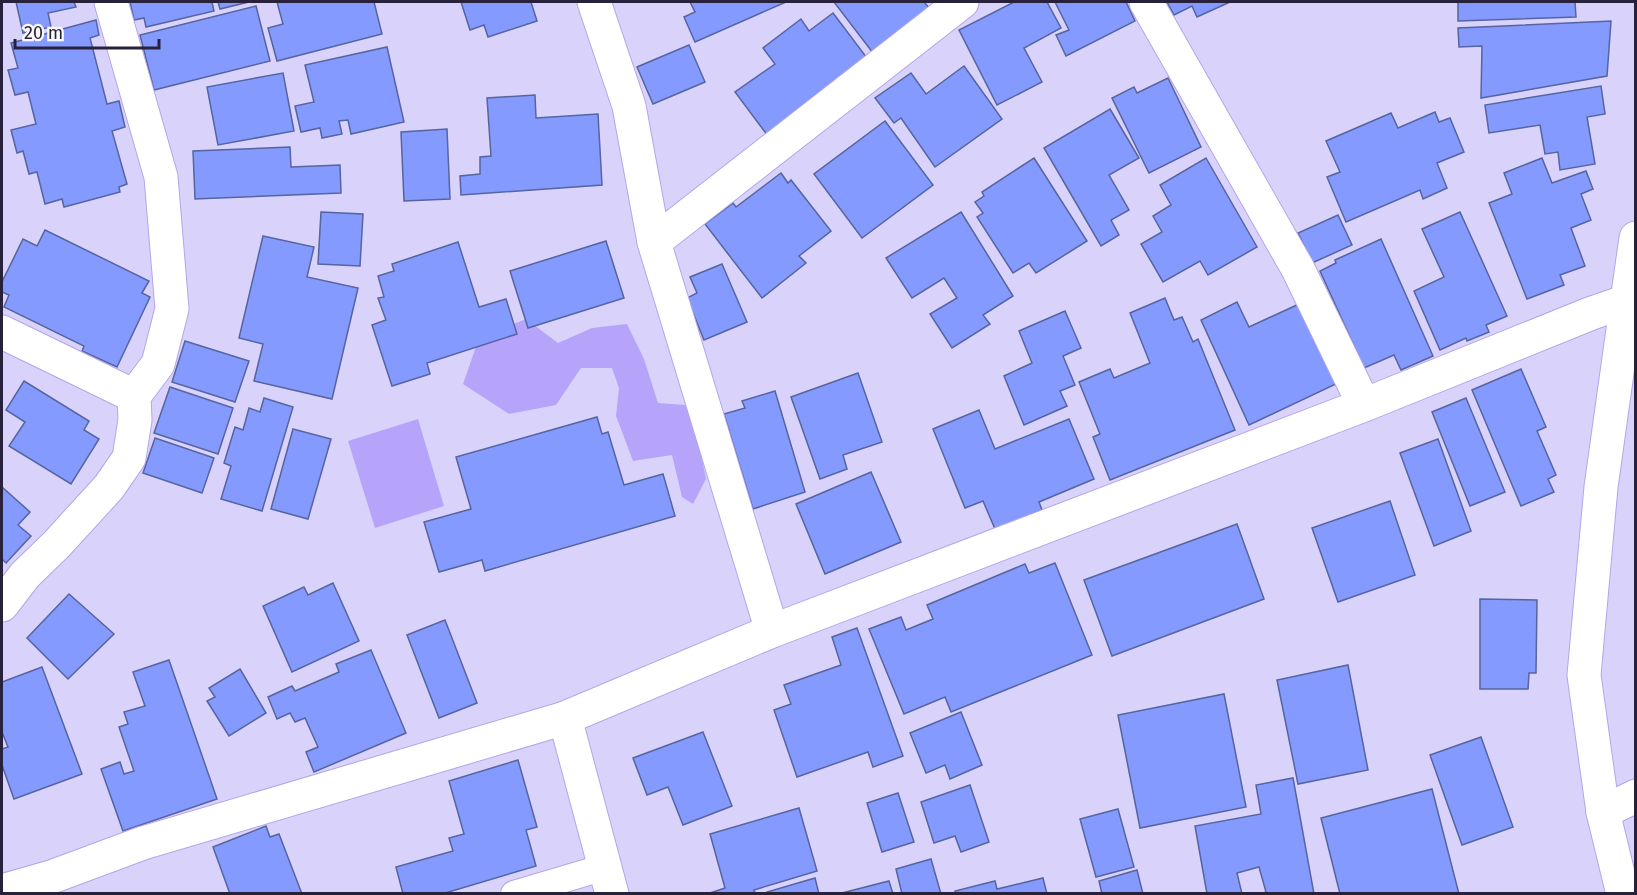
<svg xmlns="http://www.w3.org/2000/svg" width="1637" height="895" font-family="'Fira Sans',sans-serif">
<rect width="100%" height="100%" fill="#d9d3fc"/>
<g fill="#b6a4fb">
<polygon points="526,319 558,343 592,328 627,324 644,359 658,403 685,405 697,434 706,479 693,504 682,497 672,455 633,461 616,416 619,388 612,368 581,368 556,405 509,414 463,384 479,338"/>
<polygon points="418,419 444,506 375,528 348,441"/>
</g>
<g fill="#849afe" stroke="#56649f" stroke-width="1.5">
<polygon points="16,2 74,2 76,7 48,13 51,27 23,33"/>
<polygon points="130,2 212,2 214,11 146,27 144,18 134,20"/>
<polygon points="218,2 249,2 220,9"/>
<polygon points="277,2 374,2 382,34 277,61 268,28 283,24"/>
<polygon points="461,2 531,2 537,21 488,37 484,25 470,30"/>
<polygon points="690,2 786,2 695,42 684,17 695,12"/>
<polygon points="834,2 924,2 931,10 873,53"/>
<polygon points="1014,2 1047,2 1061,28 1024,48 1042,82 997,105 959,30"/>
<polygon points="1055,2 1126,2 1135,21 1066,56 1056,35 1069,30"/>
<polygon points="1167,2 1230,2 1197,17 1192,6 1174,15"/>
<polygon points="1458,2 1575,2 1576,17 1458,21"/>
<polygon points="256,6 270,61 154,90 140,35"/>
<polygon points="833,13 870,62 768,136 735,92 775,64 763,48 801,19 809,31"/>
<polygon points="96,20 99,35 90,38 107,104 119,101 125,127 112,131 127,184 119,187 120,192 64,207 62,199 45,204 37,172 29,174 23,151 17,153 11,130 36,124 28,92 15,95 8,70 18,68 11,43"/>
<polygon points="1611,21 1607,76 1481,98 1482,46 1459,47 1458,28"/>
<polygon points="689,45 705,82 653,104 637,67"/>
<polygon points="387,47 404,122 351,134 348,120 339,121 342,134 322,138 320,128 301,132 295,106 314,102 305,65"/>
<polygon points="964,66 1002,119 935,167 901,118 894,123 875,98 911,73 926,94"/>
<polygon points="283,73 294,131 218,145 207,87"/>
<polygon points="1168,78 1201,147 1149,173 1112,98 1134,87 1137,93"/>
<polygon points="1601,86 1605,114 1587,117 1595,164 1560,170 1558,152 1545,154 1540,125 1489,133 1485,105"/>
<polygon points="535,95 536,118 598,114 602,185 461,195 460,176 480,174 480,157 491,156 487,98"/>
<polygon points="1110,109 1139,158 1109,175 1129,210 1111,220 1119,235 1101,246 1044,148"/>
<polygon points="1435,112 1439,122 1450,118 1464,152 1437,163 1447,188 1423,199 1420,190 1346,222 1327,177 1340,172 1326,141 1391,113 1398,128"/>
<polygon points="885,121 933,185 862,238 814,174"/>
<polygon points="447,129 450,199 404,201 401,132"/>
<polygon points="290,147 291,167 340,165 341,193 195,199 193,151"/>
<polygon points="1034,158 1087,241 1036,273 1029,263 1013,273 977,217 983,213 975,202 984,196 982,192"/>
<polygon points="1206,158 1257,247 1208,275 1200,261 1163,282 1141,244 1162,232 1153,216 1171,205 1160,185"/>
<polygon points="1542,158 1552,183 1586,171 1593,189 1581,194 1591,220 1571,228 1585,266 1560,275 1564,285 1527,299 1489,203 1512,194 1504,173"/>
<polygon points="781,173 788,183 791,180 831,231 799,256 806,263 762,298 705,224 733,203 736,207"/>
<polygon points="321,212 363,214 360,266 318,264"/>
<polygon points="961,212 1013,296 983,315 990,324 952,348 930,314 957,298 944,278 912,298 886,258"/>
<polygon points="1460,212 1507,316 1486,325 1489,332 1467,341 1466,338 1440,350 1414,291 1444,277 1422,229"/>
<polygon points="1338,215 1352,245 1312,263 1298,233"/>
<polygon points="45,230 149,281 142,293 150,297 117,367 82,351 84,346 4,307 9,295 2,292 2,282 23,239 37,246"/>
<polygon points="263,236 314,247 307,277 358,288 332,399 254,381 263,344 239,338"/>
<polygon points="1381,239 1433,356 1401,370 1394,355 1364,368 1320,271 1336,263 1335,260"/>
<polygon points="606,241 624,298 528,328 510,271"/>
<polygon points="458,242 479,307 506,299 517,334 427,363 430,374 392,386 372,325 386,320 378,298 384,297 378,276 394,271 392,264"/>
<polygon points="722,264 747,322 704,340 687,298 697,293 690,277"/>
<polygon points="1165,298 1174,320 1182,317 1193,342 1198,339 1235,430 1110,480 1093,437 1100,434 1079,382 1110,369 1114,378 1150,363 1130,313"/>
<polygon points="1237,302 1249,327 1301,303 1338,383 1249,425 1201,320"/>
<polygon points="1065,311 1081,348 1063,356 1075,385 1060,391 1067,406 1024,425 1004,376 1032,363 1019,331"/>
<polygon points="185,341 249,361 235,402 172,382"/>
<polygon points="1521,369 1546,427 1537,431 1556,475 1548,479 1554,492 1521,506 1472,390"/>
<polygon points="858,373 882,442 843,455 847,469 820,479 791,397"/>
<polygon points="24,381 89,421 84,430 99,439 71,484 9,446 25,422 6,410"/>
<polygon points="170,387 233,408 218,454 154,433"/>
<polygon points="775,391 805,492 753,509 724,414 745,408 742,401"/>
<polygon points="264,398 293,407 262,511 221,499 231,466 224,463 235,427 243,430 249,408 260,412"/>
<polygon points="1466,398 1505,492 1470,506 1432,412"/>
<polygon points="979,410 995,449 1069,419 1094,479 1039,502 1042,510 995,529 983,501 965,508 933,429"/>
<polygon points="597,417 602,434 608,432 624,485 663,474 675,516 485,571 482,560 439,572 424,522 471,509 456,457"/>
<polygon points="293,429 331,439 308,519 271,509"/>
<polygon points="155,438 214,458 202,493 143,473"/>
<polygon points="1438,439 1471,531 1434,546 1400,453"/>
<polygon points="871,472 901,542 825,574 796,504"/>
<polygon points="2,487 30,512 18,525 31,536 6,563 2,559"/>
<polygon points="1390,501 1415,575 1338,602 1312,528"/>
<polygon points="1237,524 1264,599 1112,656 1084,580"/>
<polygon points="1055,563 1092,655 951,712 945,697 904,714 869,629 901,617 906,630 933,619 927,605 1025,564 1029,573"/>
<polygon points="333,583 359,641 292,672 263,606 304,587 308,595"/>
<polygon points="69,594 114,634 68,679 27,638"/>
<polygon points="1480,599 1537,600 1536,673 1529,673 1528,689 1480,689"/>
<polygon points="445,620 477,703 439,718 407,635"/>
<polygon points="857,628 903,756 873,767 868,752 797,777 774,710 791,704 784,685 841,665 832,637"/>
<polygon points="371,650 406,733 314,772 306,752 318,747 305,718 295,722 290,713 277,719 268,697 292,686 295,691 339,672 336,664"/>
<polygon points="169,660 217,799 123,831 101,769 120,762 124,774 134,771 119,727 128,724 124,712 145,706 133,672"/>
<polygon points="1348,665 1368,770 1298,784 1277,680"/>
<polygon points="42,667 82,774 14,799 2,765 2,749 8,747 2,732 2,682"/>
<polygon points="240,669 266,713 229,736 207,701 215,697 209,688"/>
<polygon points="1224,694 1246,807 1140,828 1118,715"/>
<polygon points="961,712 982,765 950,779 945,765 926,773 910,733"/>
<polygon points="703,732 732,806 683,825 668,787 647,795 633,758"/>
<polygon points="1481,737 1513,827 1462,845 1430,755"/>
<polygon points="518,760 537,827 526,830 536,866 442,894 403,894 396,867 453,851 449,838 464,834 449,781"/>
<polygon points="1293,778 1314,894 1261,894 1266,892 1259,867 1237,873 1242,894 1207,894 1195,826 1261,814 1256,785"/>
<polygon points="970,785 989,842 961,852 955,836 934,843 921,802"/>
<polygon points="1432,789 1459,894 1340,894 1321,818"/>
<polygon points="898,793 914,842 882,852 867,803"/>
<polygon points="799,808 817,871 754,890 755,894 707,894 725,888 710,834"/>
<polygon points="1118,809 1134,867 1096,877 1080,819"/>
<polygon points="266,826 270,837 279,834 302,894 230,894 213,847"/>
<polygon points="931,859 941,894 902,894 896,869"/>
<polygon points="1137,870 1143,894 1102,894 1099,881"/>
<polygon points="815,878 819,894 767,894 767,892"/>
<polygon points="1043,878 1047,894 955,894 955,891 995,881 997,889"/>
<polygon points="889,881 893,894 838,894"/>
</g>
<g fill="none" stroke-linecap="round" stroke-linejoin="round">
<g stroke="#b3a6e9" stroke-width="28">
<polyline id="service" points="514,894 605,867"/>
</g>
<g stroke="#b3a6e9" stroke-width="35">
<g id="minor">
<polyline points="594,2 629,106 654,242 772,631"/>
<polyline points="1146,2 1298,269 1364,405"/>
<polyline points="654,242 962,2"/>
<polyline points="1627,301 1636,238"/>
<polyline points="2,332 134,396"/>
<polyline points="2,605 25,575 57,544 109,487 129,458 135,420 134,396 158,364 172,309 161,177 111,2"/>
<polyline points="565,718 612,894"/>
<polyline points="1603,812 1636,796"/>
<polyline points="2,891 54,876 143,843 565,718 772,631 1364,405 1592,313 1636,298"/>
</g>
</g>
<g stroke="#b3a6e9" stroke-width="35">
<polyline id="tertiary" points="1623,894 1603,812 1584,675 1601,487 1627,301"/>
</g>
<use href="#service" stroke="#fff" stroke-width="26"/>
<use href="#minor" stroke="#fff" stroke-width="33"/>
<use href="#tertiary" stroke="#fff" stroke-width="33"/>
</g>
<rect width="1637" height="895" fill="none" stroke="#27213b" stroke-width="6"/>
<path d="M15 39v9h144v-9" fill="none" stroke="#27213b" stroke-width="3"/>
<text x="24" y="39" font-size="18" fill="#27213b" stroke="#fafafa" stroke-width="4.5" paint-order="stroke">20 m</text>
</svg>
